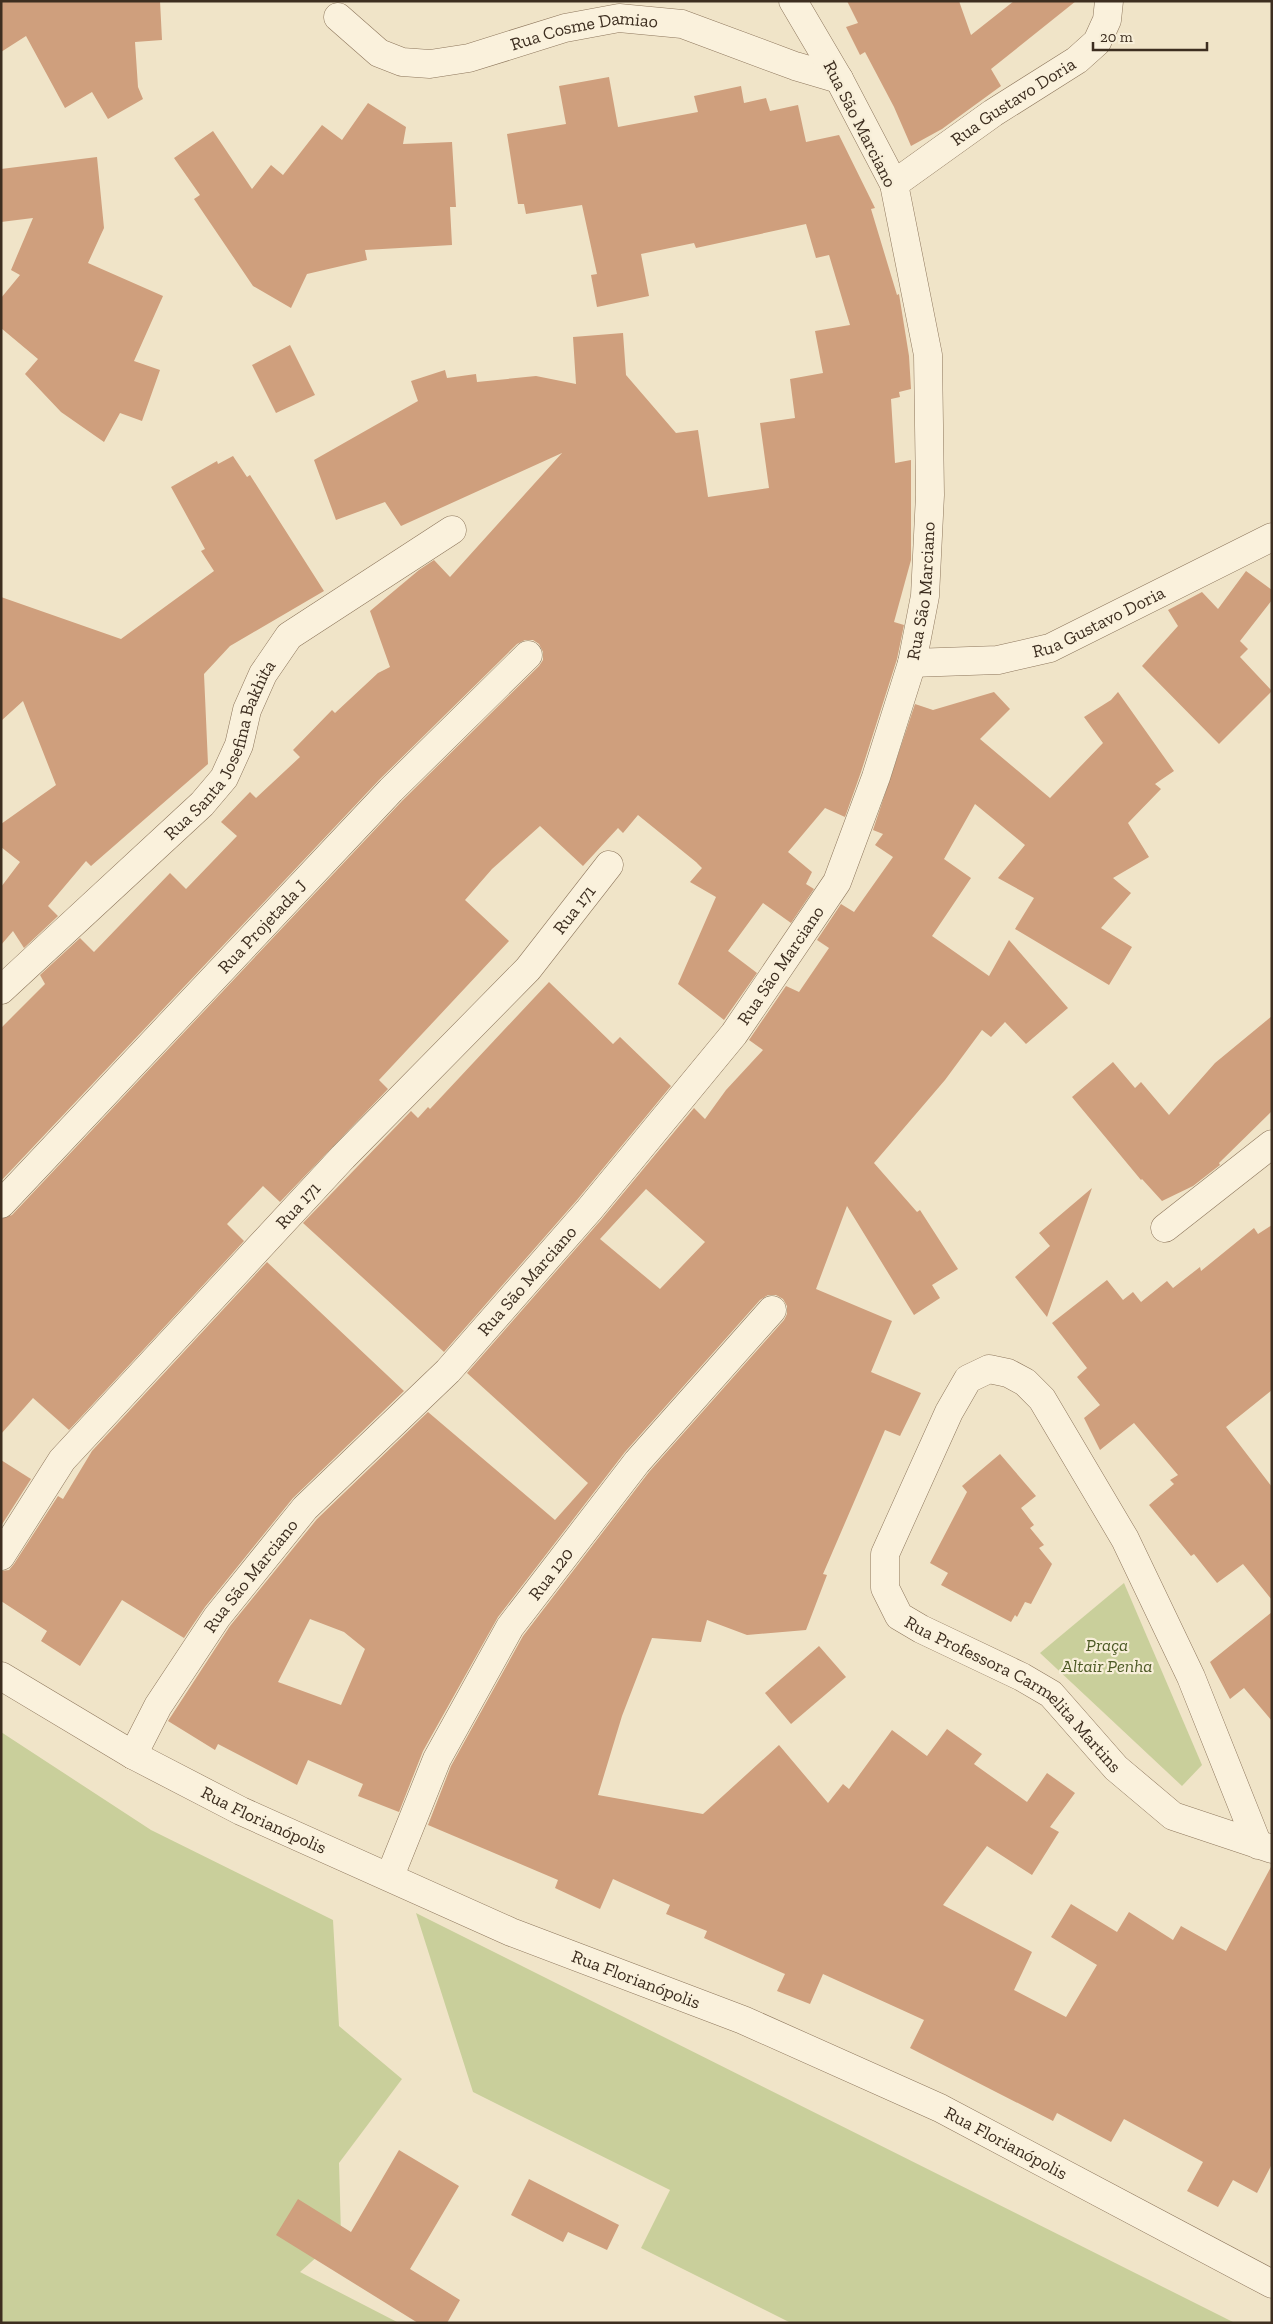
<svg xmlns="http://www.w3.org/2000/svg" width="1273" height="2324" viewBox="0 0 1273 2324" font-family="'Zilla Slab',serif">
<rect width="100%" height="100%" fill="#f0e4c8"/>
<g fill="#c9cf9b">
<path d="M1124,1583L1202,1765L1182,1786L1040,1653Z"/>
<path d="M1,1732L151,1830L333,1920L339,2026L402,2079L339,2163L341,2235L300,2272L399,2323H1Z"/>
<path d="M416,1913L1235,2323H791L641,2248L670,2190L473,2092Z"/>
</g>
<g fill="#cf9f7d" fill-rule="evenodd">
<path d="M1,1H160L162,40L135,42L138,87L143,99L108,119L92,92L65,108L26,36L1,52Z"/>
<path d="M847,1H959L971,35L1014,1H1076L991,69L1001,86L942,129L911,146L894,107L865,52L860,55L846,27L858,23Z"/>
<path d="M609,77L618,127L698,112L694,96L741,86L744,103L766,98L770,111L798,105L806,142L839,135L875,208L871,209L897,295L899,294L909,356L911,389L899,392L900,397L891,399L895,463L911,460V560L894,622L904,625L897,659L861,772L845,817L825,808L788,852L812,872L806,884L814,889L791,923L763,903L728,951L757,973L724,1020L678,984L716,897L690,882L702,868L696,862L638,815L623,833L618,828L583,866L540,826L492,869L465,900L509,941L379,1080L388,1089L280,1202L263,1186L227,1224L244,1241L69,1430L33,1398L1,1434V1219L12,1215L402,801L539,666L543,660V652L539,644L533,640H525L517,644L380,779L1,1181V1028L45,984L40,975L80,938L94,952L170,873L186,889L237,836L221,822L250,792L256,798L300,757L293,750L332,710L335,713L378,673L390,667L370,611L419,570L434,560L450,577L562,453L401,526L385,502L336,520L314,460L418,401L411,381L445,370L447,378L476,374L477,382L536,376L576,384L573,337L623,333L626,375L676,433L698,430L708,497L769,488L760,423L795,418L790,379L823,373L815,331L850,325L829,255L816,258L806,224L696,248L694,243L641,254L649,296L597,307L591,275L597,274L582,205L526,214L524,204H518L507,134L566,124L559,86Z"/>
<path d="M368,103L406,127L403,144L452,142L456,207H450L452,245L365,250L367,260L307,274L291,308L253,286L194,199L200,195L174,158L213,131L252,189L271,165L283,175L322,125L342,140Z"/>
<path d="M97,157L104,228L88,263L163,296L134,361L160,370L142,421L120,413L104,442L61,412L25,374L38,359L1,328V298L20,275L11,270L33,218L1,222V169Z"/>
<path d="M290,345L315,395L276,413L252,365Z"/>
<path d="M233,456L247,477L250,475L324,591L230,646L204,674L208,764L91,866L86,861L48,906L58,916L24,948L13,931L1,945V887L20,862L1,847V824L56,785L23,701L1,721V597L121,639L214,571L201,551L205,549L171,487L217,461L218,464Z"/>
<path d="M1246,571L1272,590V600L1240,641L1248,649L1240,657L1272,691L1219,744L1142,666L1178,626L1168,610L1202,592L1218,609Z"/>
<path d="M994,692L1010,709L980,739L1050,798L1103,743L1084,717L1111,700L1118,692L1174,771L1155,784L1161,789L1128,823L1149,857L1113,878L1131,893L1101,928L1132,947L1109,985L1015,929L1034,898L998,878L1025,845L975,804L944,859L971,878L932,936L989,976L1009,940L1068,1008L1026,1044L1005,1022L991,1037L982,1030L945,1080L874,1163L917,1212L920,1210L958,1269L932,1285L940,1298L914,1315L847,1206L816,1289L892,1321L871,1372L921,1393L900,1436L885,1430L823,1574L827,1575L806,1630L747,1635L707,1620L701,1642L652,1638L622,1716L598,1795L703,1814L779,1745L828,1803L843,1784L849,1789L892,1730L927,1756L947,1729L982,1754L974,1764L1027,1802L1047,1773L1075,1793L1050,1827L1059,1832L1032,1875L987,1846L943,1905L1032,1952L1014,1990L1066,2017L1097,1965L1051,1937L1071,1904L1117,1932L1129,1912L1173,1940L1181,1926L1226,1951L1272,1865V2164L1257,2193L1233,2180L1218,2207L1187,2191L1203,2162L1124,2119L1111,2142L1057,2113L1053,2121L910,2048L924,2020L823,1974L810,2004L777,1991L785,1974L704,1938L707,1931L666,1914L670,1905L613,1879L600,1909L555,1888L558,1880L428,1825L451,1766L523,1636L649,1472L784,1320L787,1314V1306L783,1299L776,1295H768L760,1300L625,1452L498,1617L423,1751L399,1812L358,1796L363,1784L308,1760L297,1785L218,1744L215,1750L168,1721L230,1626L317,1519L428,1412L555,1520L588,1483L467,1373L601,1220L694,1108L705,1119L726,1090L763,1050L749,1040L786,986L799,992L829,948L817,940L841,904L854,912L893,857L875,845L883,834L873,830L915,704L933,710ZM646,1189L705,1242L660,1289L600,1239ZM310,1619L344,1632L365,1649L341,1705L278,1682Z"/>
<path d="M549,982L613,1044L620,1037L671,1086L577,1200L444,1352L303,1223L411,1111L418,1118L428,1107L430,1109Z"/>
<path d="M1272,1016V1111L1219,1163L1220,1165L1193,1186L1162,1201L1142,1179L1141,1180L1072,1097L1113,1062L1135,1088L1141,1082L1169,1115L1215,1063Z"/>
<path d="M1092,1188L1080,1222L1047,1317L1015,1277L1050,1246L1039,1233Z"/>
<path d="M1272,1225V1390L1226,1427L1272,1487V1600L1243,1564L1217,1583L1194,1554L1191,1556L1149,1505L1174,1484L1170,1480L1178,1475L1134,1423L1100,1450L1084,1418L1100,1405L1077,1377L1087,1368L1052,1323L1107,1280L1123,1300L1133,1292L1141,1302L1167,1281L1173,1288L1200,1267L1201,1271L1254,1228L1258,1234Z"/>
<path d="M267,1262L404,1391L293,1498L205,1607L184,1638L122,1600L80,1666L41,1641L47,1631L1,1601V1571L9,1570L14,1564L58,1496L63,1499L92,1451Z"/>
<path d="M1000,1454L1036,1496L1021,1508L1034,1525L1030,1528L1044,1545L1039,1548L1052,1564L1031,1604L1025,1602L1017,1617L1015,1615L1011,1622L941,1585L948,1573L930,1563L967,1492L962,1486Z"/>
<path d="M1,1460L31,1479L1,1526Z"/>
<path d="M1272,1612V1721L1244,1688L1230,1699L1210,1662Z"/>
<path d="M819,1646L846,1677L791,1724L765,1693Z"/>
<path d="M399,2150L459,2186L410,2269L460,2300L447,2323H418L276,2235L298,2199L351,2232Z"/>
<path d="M529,2179L619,2225L607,2250L568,2232L563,2242L511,2215Z"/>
</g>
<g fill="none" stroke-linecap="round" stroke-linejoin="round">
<defs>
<g id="minor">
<path id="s1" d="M338,17L379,53L402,62L430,64L469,58L565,28L619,18L682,24L795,66L839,79"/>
<path id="s2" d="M894,184L993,113L1077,60L1097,42L1107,20L1109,1"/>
<path id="s3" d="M912,663L998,660L1050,648L1272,537"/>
<path id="s4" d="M1,990L202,804L224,778L239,745L247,710L263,674L289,636L452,530"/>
<path id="s5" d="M1,1204L391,790L528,655"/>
<path d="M1165,1228L1272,1144"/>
<path id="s6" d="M1,1556L62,1460L343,1157L528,969L609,865"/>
<path id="s7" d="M133,1755L158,1706L217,1617L305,1508L448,1371L589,1210L734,1034L837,882L876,777L912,663L925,596L930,495L928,355L894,184L839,79L793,1"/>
<path id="s8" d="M1258,1845L1191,1677L1125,1539L1042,1399L1025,1382L1008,1373L989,1369L968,1379L949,1412L885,1554V1588L899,1616L921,1629L1022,1677L1051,1694L1116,1768L1173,1816L1272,1849"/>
<path id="s9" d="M390,1876L437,1759L510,1627L637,1462L772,1310"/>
</g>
<g id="tertiary">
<path id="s10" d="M1,1676L133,1755L241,1811L511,1932L743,2020L940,2108L1272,2284"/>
</g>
</defs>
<use href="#minor" stroke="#8d765c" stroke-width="29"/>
<use href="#tertiary" stroke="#8d765c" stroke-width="29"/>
<use href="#minor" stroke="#faf1dc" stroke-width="28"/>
<use href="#tertiary" stroke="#faf1dc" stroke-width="28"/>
</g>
<g text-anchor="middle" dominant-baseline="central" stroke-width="4.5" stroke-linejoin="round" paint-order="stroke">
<g font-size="18" fill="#3d2e20" stroke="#f7eed8">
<text stroke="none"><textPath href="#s1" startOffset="266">Rua Cosme Damiao</textPath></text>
<text stroke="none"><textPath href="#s2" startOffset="145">Rua Gustavo Doria</textPath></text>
<text transform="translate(860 124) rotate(63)">Rua São Marciano</text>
<text stroke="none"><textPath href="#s7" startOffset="1430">Rua São Marciano</textPath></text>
<text stroke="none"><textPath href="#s3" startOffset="194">Rua Gustavo Doria</textPath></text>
<text stroke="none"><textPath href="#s4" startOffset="330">Rua Santa Josefina Bakhita</textPath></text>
<text stroke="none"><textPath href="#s6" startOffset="866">Rua 171</textPath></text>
<text stroke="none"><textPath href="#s5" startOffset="381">Rua Projetada J</textPath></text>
<text stroke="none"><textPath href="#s7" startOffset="1025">Rua São Marciano</textPath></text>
<text stroke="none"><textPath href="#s6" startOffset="461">Rua 171</textPath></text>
<text stroke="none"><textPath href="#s7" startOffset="620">Rua São Marciano</textPath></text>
<text stroke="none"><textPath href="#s9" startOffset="344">Rua 120</textPath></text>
<text stroke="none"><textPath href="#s7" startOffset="215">Rua São Marciano</textPath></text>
<text stroke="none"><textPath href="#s8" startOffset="982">Rua Professora Carmelita Martins</textPath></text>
<text stroke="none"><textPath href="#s10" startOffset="300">Rua Florianópolis</textPath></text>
<text stroke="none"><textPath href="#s10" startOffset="705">Rua Florianópolis</textPath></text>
<text stroke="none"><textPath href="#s10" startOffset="1110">Rua Florianópolis</textPath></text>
</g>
<g font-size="18" font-style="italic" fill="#4d5a26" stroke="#f7eed8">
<text x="1107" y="1645">Praça<tspan x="1107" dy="21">Altair Penha</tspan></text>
</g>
</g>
<rect width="1273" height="2324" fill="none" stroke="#3d2e20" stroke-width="5"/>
<path d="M1093 42v8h114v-8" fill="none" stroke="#3d2e20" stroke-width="2.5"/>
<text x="1100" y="42" font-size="15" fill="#3d2e20" stroke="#f7eed8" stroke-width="4" paint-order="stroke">20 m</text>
</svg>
